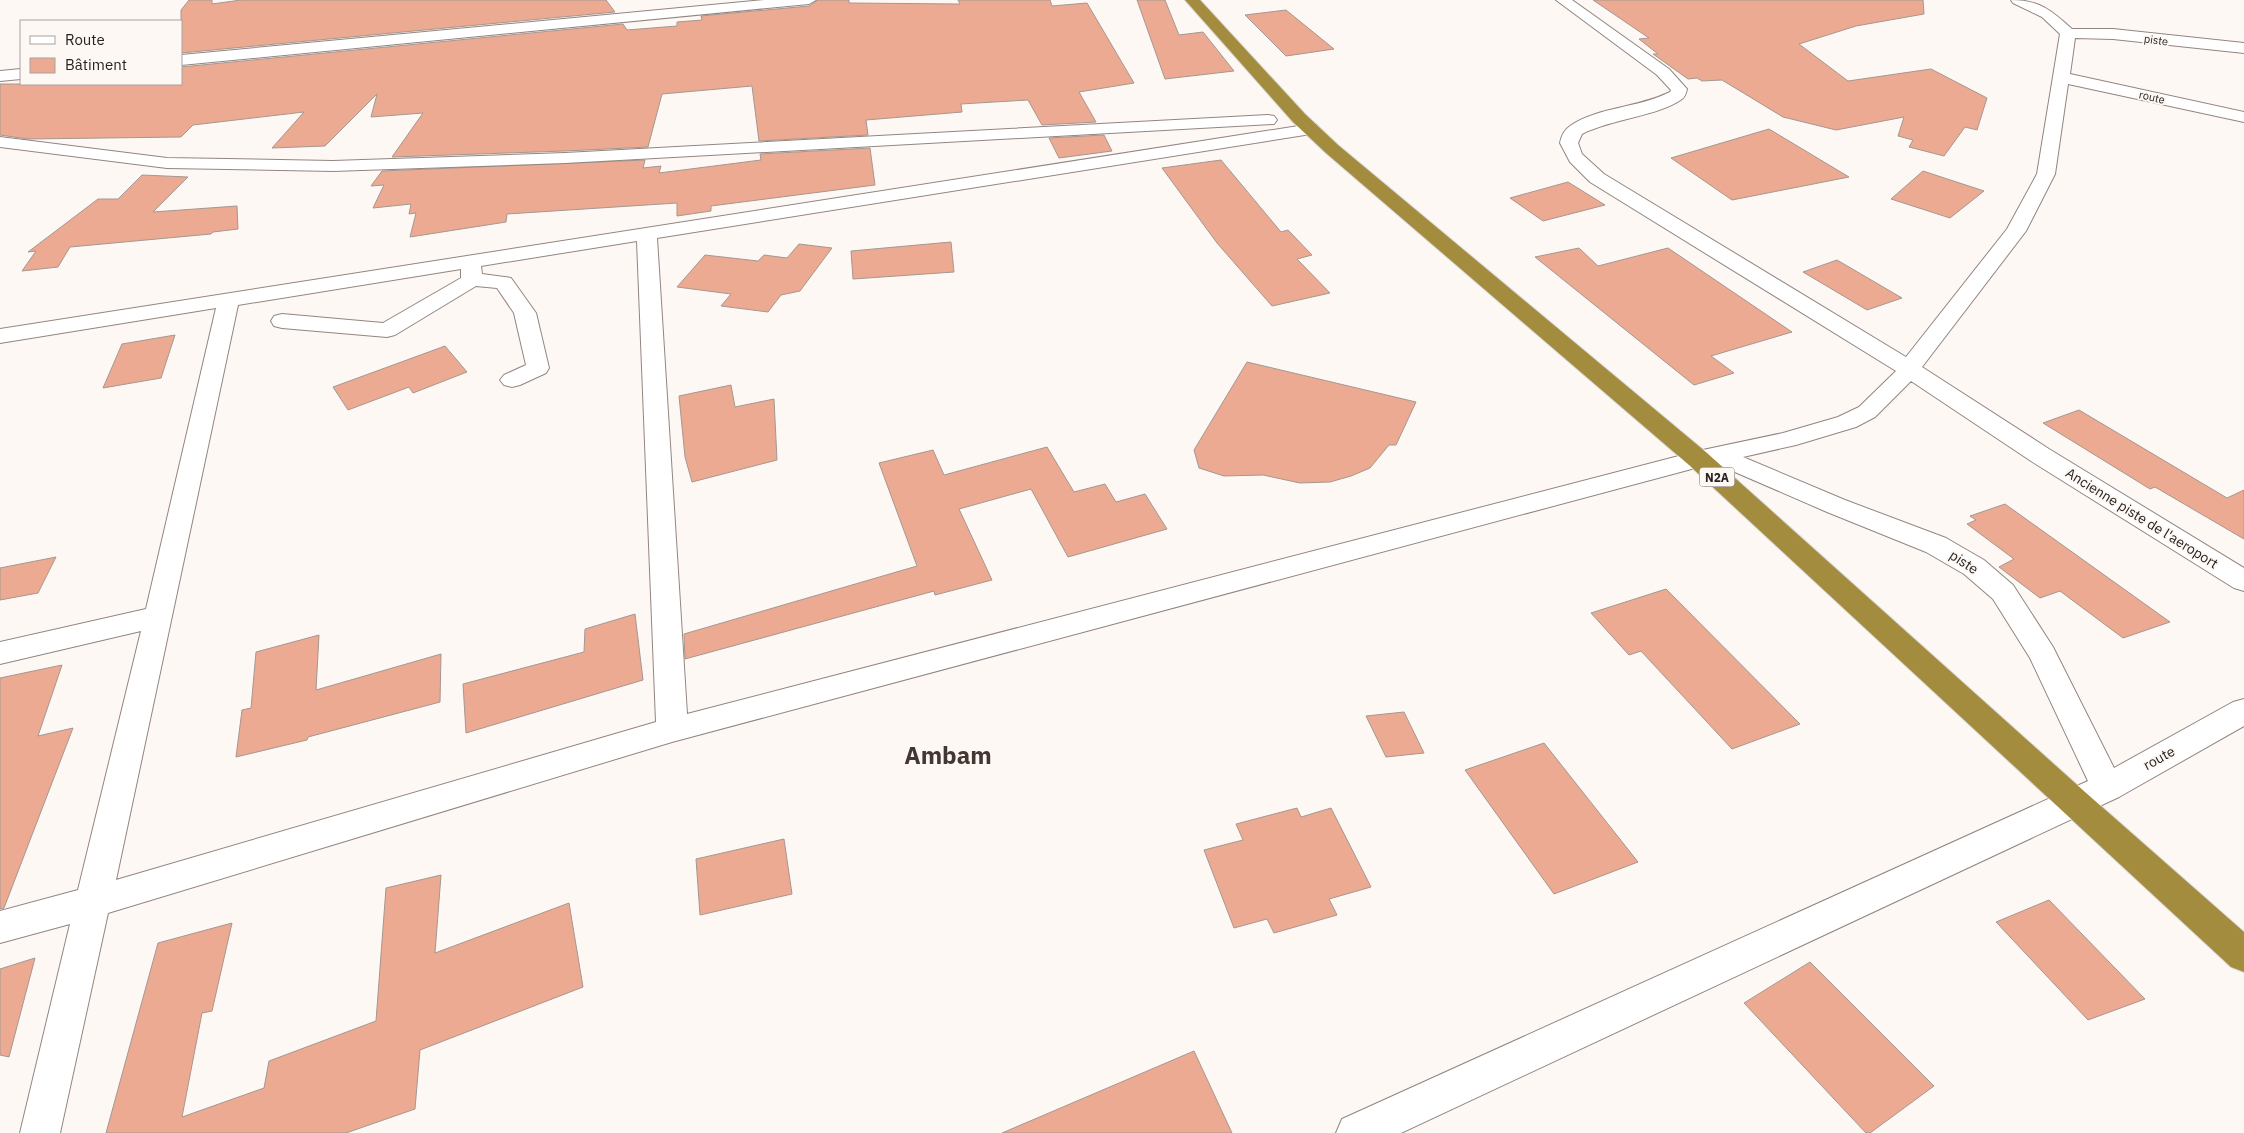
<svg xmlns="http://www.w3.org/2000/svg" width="2244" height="1133" viewBox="0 0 2244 1133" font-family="'IBM Plex Sans',sans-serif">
<rect width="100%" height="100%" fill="#fef8f5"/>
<g fill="#ebaa91" stroke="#a59791">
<path d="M189,0H212V4L241,0H606L615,12L181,53V10Z"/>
<path d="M818,0H849V3L960,4L958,0H1050L1052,6L1087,3L1134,83L1079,92L1096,122L1042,125L1028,100L961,104L962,112L866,120L868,135L759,141L752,86L662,94L648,147L565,151L392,157L423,113L371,117L377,94L325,146L272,148L304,112L193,125L181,137L28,139L0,135V84H181V67L623,24L627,30L677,26V22L702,20L701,16L809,6Z"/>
<path d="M1137,0H1165L1179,35L1203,32L1234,71L1165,79Z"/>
<path d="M1593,0H1923L1924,14L1856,26L1799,44L1848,81L1931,69L1987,98L1977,130L1965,127L1944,156L1909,147L1913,140L1898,136L1904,117L1836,130L1783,117L1722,80L1702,81L1697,78L1688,79L1653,54H1658L1639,39L1649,38Z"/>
<path d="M1286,10L1334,49L1286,56L1245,15Z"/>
<path d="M1769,129L1849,177L1732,200L1671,158Z"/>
<path d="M1104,135L1112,151L1059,158L1049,138Z"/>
<path d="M870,148L875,185L711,206V211L677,216V203L507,214L506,222L410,237L416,213L409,214L411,204L373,208L384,185L371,186L382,171L645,160L643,168L661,166L659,173L761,160L760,154Z"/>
<path d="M1221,160L1281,232L1288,230L1312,255L1297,259L1330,293L1272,306L1217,243L1162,168Z"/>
<path d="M1923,171L1984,191L1950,218L1891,199Z"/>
<path d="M142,175L188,177L153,212L237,206L238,229L213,232L211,234L70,247L58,267L22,271L36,251L28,252L98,199H118Z"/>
<path d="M1568,182L1605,205L1543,221L1510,198Z"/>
<path d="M951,242L954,272L853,279L851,251Z"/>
<path d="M799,244L832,248L800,291L781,295L768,312L721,306L731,294L677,287L705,255L758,261L764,255L787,258Z"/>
<path d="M1579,248L1598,266L1668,248L1792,332L1711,356L1734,373L1694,385L1535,257Z"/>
<path d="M1837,260L1902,298L1867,310L1803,272Z"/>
<path d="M175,335L161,378L103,388L122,344Z"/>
<path d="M445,346L467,372L413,393L409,387L348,410L333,387Z"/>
<path d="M1247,362L1416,402L1396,445H1389L1370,468L1351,476L1330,482L1300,483L1263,475L1224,476L1199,468L1194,450Z"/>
<path d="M731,385L735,407L774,399L777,460L692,482L685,457L679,396Z"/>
<path d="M2079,410L2227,498L2244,490V539L2155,487L2150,489L2043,423Z"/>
<path d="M1047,447L1074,492L1105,484L1116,502L1145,494L1167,529L1068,557L1031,489L959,509L992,580L935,595L934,591L685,659L684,634L917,566L879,463L933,450L944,475Z"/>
<path d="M2005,504L2170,622L2123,638L2060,591L2040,598L1999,567L2014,559L1967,524L1976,520L1970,516Z"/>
<path d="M56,557L38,593L0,600V568Z"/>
<path d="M1666,589L1800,724L1732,749L1641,651L1629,655L1591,613Z"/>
<path d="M635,614L643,680L466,733L463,684L584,652L585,629Z"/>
<path d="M319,635L316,690L441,654L440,702L308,737L307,740L236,757L242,710L251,708L256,652Z"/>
<path d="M62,665L38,736L73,728L4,908L0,909V678Z"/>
<path d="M1404,712L1424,753L1386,757L1366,716Z"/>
<path d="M1544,743L1638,862L1554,894L1465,770Z"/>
<path d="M1297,808L1301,817L1331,808L1371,887L1329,899L1337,915L1274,933L1267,919L1234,928L1204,850L1243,840L1236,824Z"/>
<path d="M784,839L792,894L700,915L696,859Z"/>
<path d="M441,875L435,953L569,903L583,987L420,1050L415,1109L346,1133H106L158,943L232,923L212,1011L202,1013L182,1117L264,1088L269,1061L376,1021L386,888Z"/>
<path d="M2049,900L2145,999L2088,1020L1996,922Z"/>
<path d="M35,958L9,1057L0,1055V969Z"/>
<path d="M1810,962L1934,1086L1870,1133H1866L1744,1003Z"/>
<path d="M1194,1051L1232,1133H1002Z"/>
</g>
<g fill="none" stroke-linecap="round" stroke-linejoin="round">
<defs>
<g id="minor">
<path d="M764,0H816L809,4L181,65V55Z"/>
<path d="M1556,0H1572L1669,69L1687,89C1686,93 1685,97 1682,99C1659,116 1611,119 1582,134L1578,143L1582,154L1604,174L1906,357L2007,229L2037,174L2060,34L2042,17L2013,3L2011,0C2039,0 2051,10 2072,29H2113L2244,43V53L2113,39L2075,38L2070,74L2244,112V122L2068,84L2055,174L2026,231L1922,367L2049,449L2244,568V591L2234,588L2031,461L1911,381L1875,417L1856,427L1796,445L1743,457L1845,500L1946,538L1984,560L2013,585L2053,647L2114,768L2233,702L2244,699V726L2119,797L1401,1133H1336L1342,1119L2088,781L2030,658L1993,599L1964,574L1926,552L1827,512L1714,463L672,742L108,913L60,1133H20L70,924L0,943V911L78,890L141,631L0,664V642L146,609L216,308L0,343V329L1311,124L1317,125L1320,129L1317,133L1311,134L657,238L687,714L1698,451L1783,433L1838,417L1859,407L1896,371L1590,182L1570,162L1560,143C1561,137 1564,130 1570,126C1597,107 1639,108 1670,92L1671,90L1657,75ZM637,241L656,722L116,880L238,305L461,269V278L383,323L282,314L274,316L271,321L274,326L282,328L387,337L395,335L476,286L497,288L514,313L526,365L504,375L500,380L504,385L512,387L520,385L546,373L549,368L536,313L511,278L482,274L481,266Z"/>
<path d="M21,69V79L0,81V71Z"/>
<path d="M1268,115L1274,116L1277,120L1274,124L565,163L333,171L167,168L0,147V137L167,158L333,161L565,153Z"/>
</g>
<path id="highway" d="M1185,0H1200L1305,114L1338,145L1707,453L2085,792L2244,932V972L2231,967L1689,465L1326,153L1293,122Z"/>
</defs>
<use href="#minor" stroke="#938580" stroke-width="2"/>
<use href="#highway" stroke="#d8d7d7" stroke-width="2"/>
<use href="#minor" fill="#fff" fill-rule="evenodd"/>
<use href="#highway" fill="#a38c3e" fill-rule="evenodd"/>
</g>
<g text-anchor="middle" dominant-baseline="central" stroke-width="4" stroke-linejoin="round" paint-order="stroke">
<g font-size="11" fill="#282220" stroke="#fef8f5">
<text transform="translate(2156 40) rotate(8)">piste</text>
<text transform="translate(2152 97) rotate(13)">route</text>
</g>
<rect fill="#fef8f5" stroke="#686260" stroke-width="1" x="1699.5" y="467.5" width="35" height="19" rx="4"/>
<g font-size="12" font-weight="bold" fill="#282220">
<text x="1717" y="477">N2A</text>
</g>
<g font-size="14" fill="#282220" stroke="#fef8f5">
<text transform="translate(2142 518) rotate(32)">Ancienne piste de l'aeroport</text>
<text transform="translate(1964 562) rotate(33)">piste</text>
<text transform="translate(2159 758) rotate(-29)">route</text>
</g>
<g font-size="24" font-weight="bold" fill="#433733" stroke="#fef8f5">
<text x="948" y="755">Ambam</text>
</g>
</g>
<rect x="20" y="20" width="162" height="65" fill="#fef8f5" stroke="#a8a2a0"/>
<rect x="30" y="36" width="25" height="8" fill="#ffffff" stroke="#a8a2a0"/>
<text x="65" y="45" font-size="15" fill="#282220">Route</text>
<rect x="30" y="58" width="25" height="15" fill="#ebaa91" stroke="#a8a2a0"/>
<text x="65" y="70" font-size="15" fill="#282220">Bâtiment</text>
</svg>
